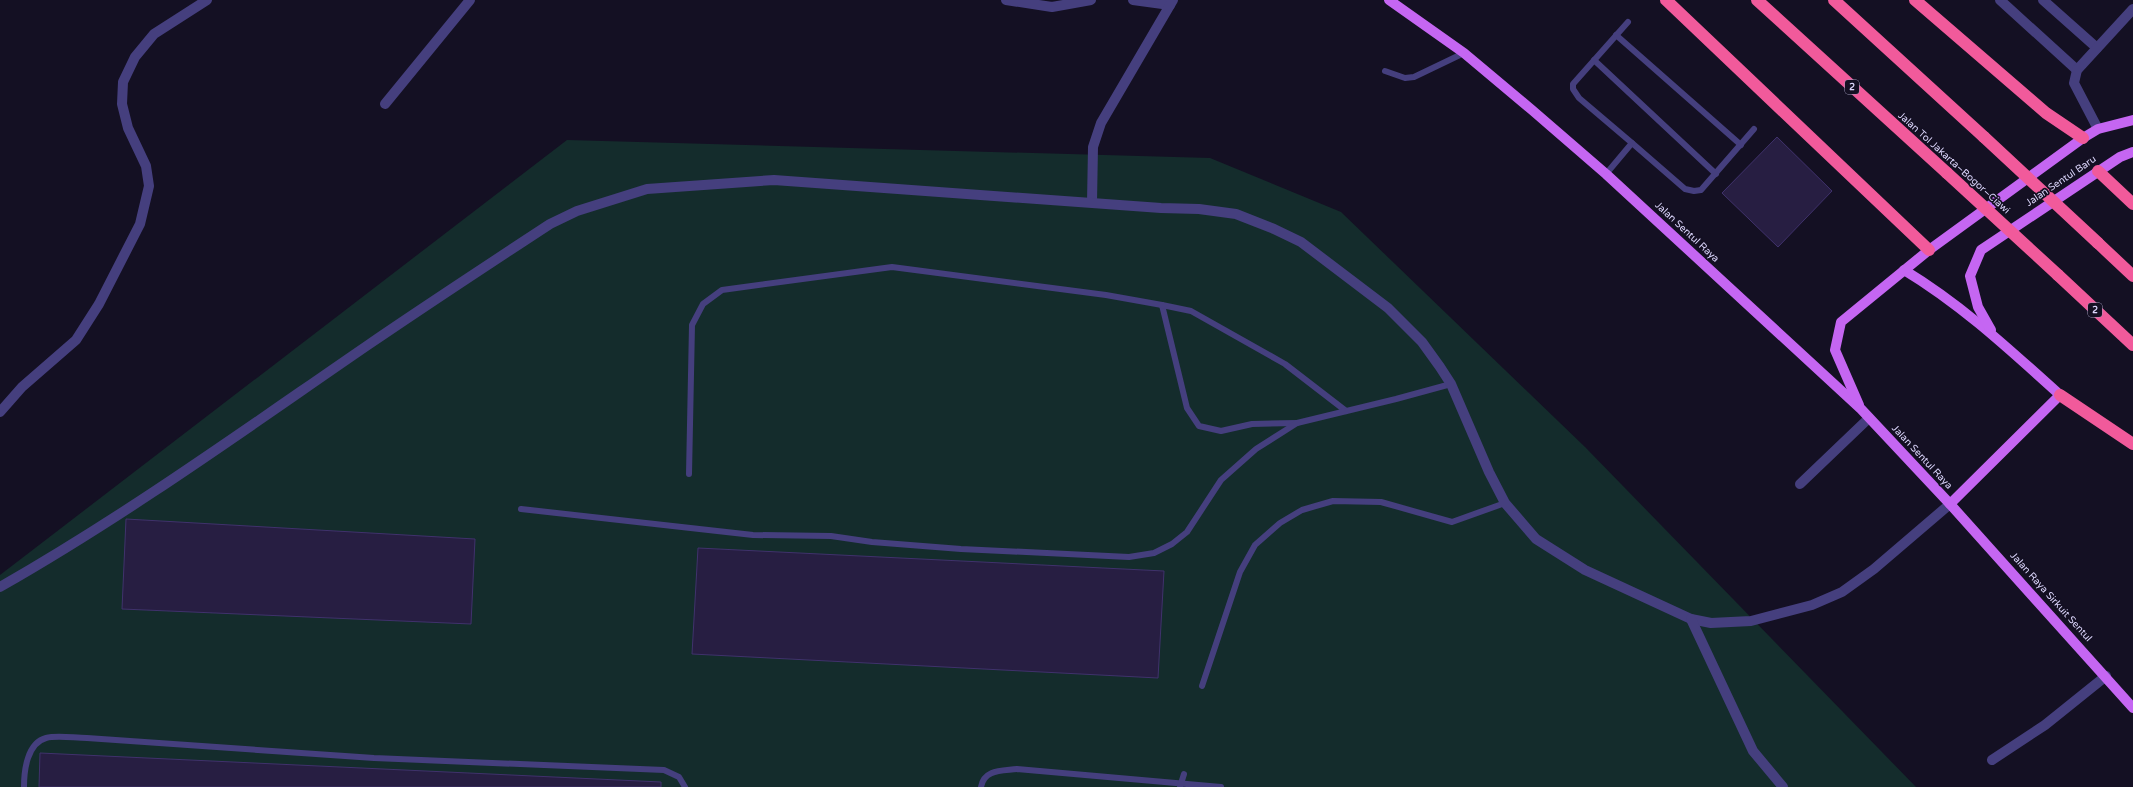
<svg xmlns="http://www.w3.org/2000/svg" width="2133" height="787" viewBox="0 0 2133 787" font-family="'Varela Round',sans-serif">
<rect width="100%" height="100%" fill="#141023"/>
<path fill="#142c2c" d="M567,140L1210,158L1341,212L1585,447L1916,787H0V575Z"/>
<g fill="#271e42" stroke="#40326c">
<path d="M1777,137L1832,191L1778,247L1722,193Z"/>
<path d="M126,519L475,539L471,624L122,609Z"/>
<path d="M698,548L1164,571L1158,678L692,654Z"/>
<path d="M40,753L661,782V787H39Z"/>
</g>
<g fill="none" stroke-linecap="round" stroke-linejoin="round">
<g stroke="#453f7e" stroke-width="6">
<path d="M1616,35L1741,145"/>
<path d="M1594,60L1716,174"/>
<path d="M1385,71L1405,78L1414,77L1464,53"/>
<path d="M1632,143L1685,189L1694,191L1701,190L1754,129"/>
<path d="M1606,174L1632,143L1579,98L1573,89V84L1628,22"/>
<path d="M1162,305L1187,408L1199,426L1221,431L1252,424L1297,423"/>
<path d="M689,474L692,325L703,304L722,290L892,267L1106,295L1162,305L1191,311L1285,364L1346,411"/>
<path d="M521,509L753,535L831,536L872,542L961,549L1129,557L1154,553L1172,544L1187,532L1221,480L1256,449L1297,423L1396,399L1451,384"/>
<path d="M1202,686L1240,572L1255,545L1280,523L1302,510L1333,501L1381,502L1452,522L1505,503"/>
<path d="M24,787C24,771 27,743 46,738C57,735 74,738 87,738L374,758L664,770L679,777L685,787"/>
<path d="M981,787C984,769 1002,771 1017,769L1221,787"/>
<path d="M1180,787L1184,774"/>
</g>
<g stroke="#453f7e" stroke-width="10">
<path d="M1006,0L1052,7L1091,0"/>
<path d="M1133,0L1170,5"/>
<path d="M2000,0L2077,70"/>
<path d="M2043,0L2097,48"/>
<path d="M385,104L470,0"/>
<path d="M2098,129L2074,83L2077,70L2133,9"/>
<path d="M1092,202L1093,147L1101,123L1173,0"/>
<path d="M0,412L22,387L76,340L99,304L120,263L140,224L149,186L146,166L128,128L122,104L123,82L135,57L154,34L207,0"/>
<path d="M1800,484L1869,418"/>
<path d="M0,587C128,514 247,428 368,345C428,304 489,264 550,224L577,211L647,189L774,180L1161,208L1199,209L1236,214L1274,229L1301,242L1388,308L1422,342L1440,367L1451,384L1489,472L1505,503L1536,539L1585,570L1691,619L1711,623L1751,621L1812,605L1842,592L1874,569L1950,504"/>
<path d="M1691,619L1753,751L1783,787"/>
<path d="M1992,760L2045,725L2106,676"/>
</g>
<g stroke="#c566f2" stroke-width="10">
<path d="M1389,0L1464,53L1532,110L1606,174L1861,409L1950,504L2133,708"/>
<path d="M1904,270C1962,305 2010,350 2060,395L1950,504"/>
<path d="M1991,330L1978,307L1970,276L1981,250L2120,157L2133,152"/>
<path d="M1859,405L1835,350L1841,322L1929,250L2083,138L2098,129L2133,120"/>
</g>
<g stroke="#f15a9b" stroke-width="12">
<path d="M1666,0L1929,250"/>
<path d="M1757,0L1947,173"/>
<path d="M1834,0L1984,137"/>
<path d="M1915,0L2046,113L2083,138"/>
<path d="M2098,171L2133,204"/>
<path d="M2098,243L2133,276"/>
<path d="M2058,275L2133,345"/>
<path d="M2060,395L2133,444"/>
</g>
<g stroke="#f15a9b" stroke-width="12">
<path d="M1984,137L2098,243"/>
<path d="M1947,173L2058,275"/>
</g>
</g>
<g text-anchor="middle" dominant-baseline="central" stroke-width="3.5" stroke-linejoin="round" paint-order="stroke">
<g fill="#141023" stroke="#9f9aba" stroke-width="1">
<rect x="1845" y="80" width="14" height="14" rx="3"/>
<rect x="2088" y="303" width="14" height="14" rx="3"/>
</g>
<g font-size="9" font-weight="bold" fill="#dbd5fb">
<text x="1852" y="87">2</text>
<text x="2095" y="310">2</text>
</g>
<g font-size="10" fill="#dbd5fb" stroke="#141023">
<text transform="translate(1954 163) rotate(42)">Jalan Tol Jakarta–Bogor–Ciawi</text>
<text transform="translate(2061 181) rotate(-34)">Jalan Sentul Baru</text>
<text transform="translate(1687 232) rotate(43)">Jalan Sentul Raya</text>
<text transform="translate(1922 457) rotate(47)">Jalan Sentul Raya</text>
<text transform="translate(2051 597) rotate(48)">Jalan Raya Sirkuit Sentul</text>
</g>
</g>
</svg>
